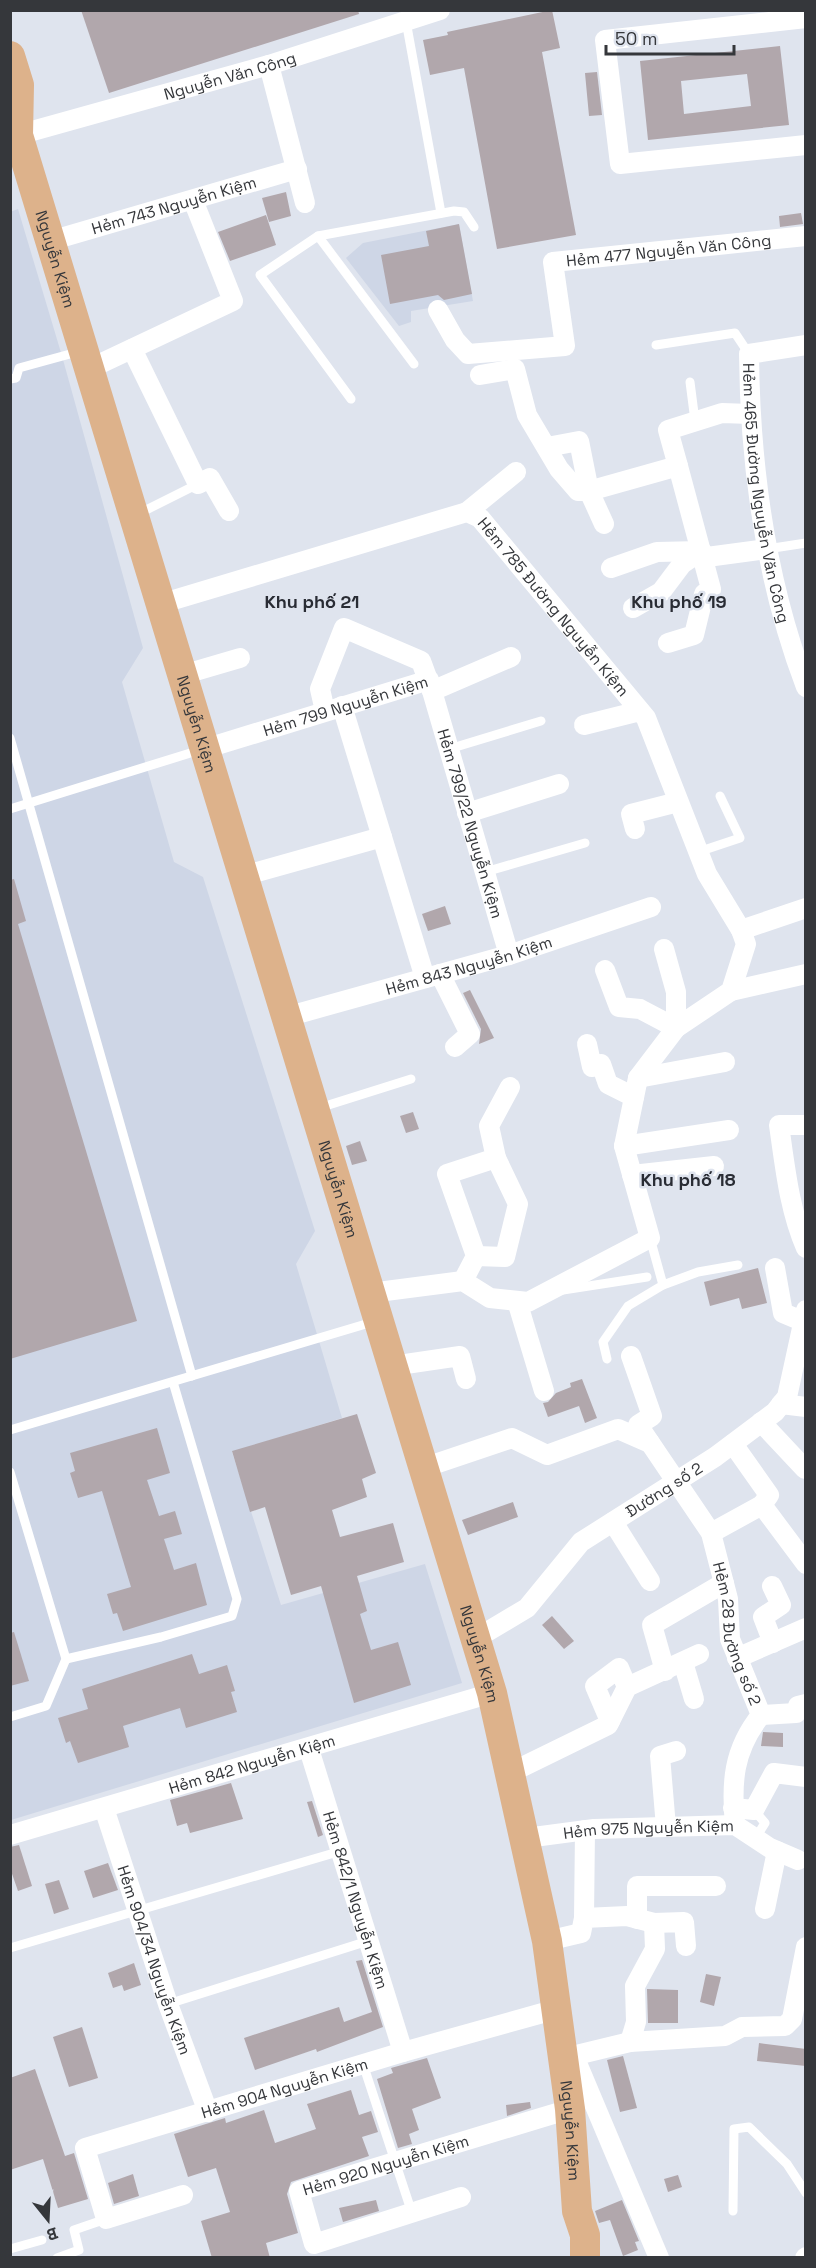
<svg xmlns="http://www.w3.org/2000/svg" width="816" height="2268" viewBox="0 0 816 2268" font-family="'Space Grotesk',sans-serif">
<rect width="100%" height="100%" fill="#dfe4ee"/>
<g fill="#ced6e6">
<path d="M18,209L62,356L143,648L122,682L174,862L203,877L315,1231L296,1264L342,1418L232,1452L281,1605L425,1564L462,1683L11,1820L10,212Z"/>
<path d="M459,224L473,301L411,311V322L399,326L346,258L363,243Z"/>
</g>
<g fill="#b1a7ac" fill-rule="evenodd">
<path d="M81,10H358L359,14L109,93Z"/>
<path d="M552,10L560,48L542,52L576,235L497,249L464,68L430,75L423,40L448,35L447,32Z"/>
<path d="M780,46L789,125L648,140L640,61ZM747,74L751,106L684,114L681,81Z"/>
<path d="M597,72L602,115L589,116L585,73Z"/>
<path d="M286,192L291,216L269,222L262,198Z"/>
<path d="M801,213L803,224L780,227L779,216Z"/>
<path d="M266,215L276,245L230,261L218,232Z"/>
<path d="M459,224L472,294L444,300L438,295L390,304L381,255L429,246L426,231Z"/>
<path d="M14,879L26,921L18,924L137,1321L10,1359V880Z"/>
<path d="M445,906L451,924L428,931L422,914Z"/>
<path d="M470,990L494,1038L479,1044L481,1029L463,993Z"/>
<path d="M413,1112L419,1129L406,1133L400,1116Z"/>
<path d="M360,1141L367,1161L352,1165L346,1146Z"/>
<path d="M758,1268L767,1303L742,1309L739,1298L710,1306L704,1282Z"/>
<path d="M582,1379L597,1418L585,1423L579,1406L548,1417L543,1403L548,1402L556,1393L571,1387L570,1383Z"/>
<path d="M357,1414L376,1473L362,1479L367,1497L332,1510L340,1537L393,1523L404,1562L357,1576L367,1611L360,1614L371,1650L398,1642L411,1685L354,1703L321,1586L291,1595L265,1507L250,1512L232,1451Z"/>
<path d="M157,1428L170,1473L147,1480L159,1516L175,1511L182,1534L164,1539L174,1570L196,1563L207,1605L123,1631L117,1613L113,1614L107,1594L131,1587L102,1491L78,1498L70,1473L75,1471L70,1453Z"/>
<path d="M513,1502L518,1517L468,1535L462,1520Z"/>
<path d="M552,1616L574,1641L564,1649L542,1625Z"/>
<path d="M14,1632L29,1681L10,1686V1633Z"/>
<path d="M192,1654L199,1674L227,1665L235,1691L231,1692L237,1712L186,1728L180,1708L123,1726L129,1747L78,1763L70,1741L66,1743L58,1718L88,1709L82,1689Z"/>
<path d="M763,1732L783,1733V1747L761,1746Z"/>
<path d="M231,1783L243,1819L190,1833L187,1823L177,1826L170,1800Z"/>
<path d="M312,1801L323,1835L318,1837L307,1802Z"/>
<path d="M19,1845L32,1886L18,1891L10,1868V1847Z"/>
<path d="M108,1863L118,1890L93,1898L84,1871Z"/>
<path d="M59,1880L69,1909L54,1914L45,1884Z"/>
<path d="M362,1960L383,2027L317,2052L316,2049L255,2070L244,2038L339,2007L344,2022L372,2012L356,1961Z"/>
<path d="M134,1963L141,1985L124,1991L122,1985L113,1988L108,1973Z"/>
<path d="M706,1974L721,1977L714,2006L700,2002Z"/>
<path d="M647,1989L678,1990V2023H648Z"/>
<path d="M82,2027L98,2078L69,2087L53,2037Z"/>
<path d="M759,2043L806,2049V2066L757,2061Z"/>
<path d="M623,2056L637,2108L620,2112L607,2060Z"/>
<path d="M427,2058L441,2098L412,2109L419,2130L409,2134L412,2144L398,2148L377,2079L393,2073L391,2068Z"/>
<path d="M35,2069L65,2156L74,2153L88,2199L58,2208L43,2159L10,2170V2078Z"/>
<path d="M351,2090L359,2115L371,2111L378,2132L362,2137L369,2156L291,2182L287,2194L298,2233L266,2243L270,2258H212L201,2221L230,2212L216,2168L188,2177L174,2134L225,2118L226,2123L264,2110L275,2143L316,2129L307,2104Z"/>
<path d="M530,2102L531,2108L507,2116L506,2105Z"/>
<path d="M133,2174L139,2196L114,2204L108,2183Z"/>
<path d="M678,2175L682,2187L668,2192L664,2179Z"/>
<path d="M376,2200L379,2211L343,2222L339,2208Z"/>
<path d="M622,2200L639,2241L635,2242L638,2250L623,2256L610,2220L599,2223L595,2211Z"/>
</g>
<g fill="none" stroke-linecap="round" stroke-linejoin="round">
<g stroke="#fff" stroke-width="9">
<path d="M406,21L441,213"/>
<path d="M318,236L414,364"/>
<path d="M656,345L735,333L749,354"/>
<path d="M10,379L16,378L19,368L81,351"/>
<path d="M690,382L695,421"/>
<path d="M351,399L260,275L318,236L454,211L464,212L474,227"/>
<path d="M138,514L198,484"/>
<path d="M767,549L806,543"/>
<path d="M10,738L192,1376"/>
<path d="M449,749L541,721"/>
<path d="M10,809L200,750"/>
<path d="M698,852L740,838L720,796"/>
<path d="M485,872L585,843"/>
<path d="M319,1108L411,1079"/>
<path d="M663,1285L698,1272L738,1265"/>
<path d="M563,1290L647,1277"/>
<path d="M607,1359L603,1342L628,1306L663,1285L650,1238"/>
<path d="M10,1430L376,1321"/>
<path d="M10,1472L66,1659L46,1706L10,1717"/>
<path d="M66,1659L161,1637L232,1616L237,1599L173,1382"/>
<path d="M754,1810L765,1823L755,1839"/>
<path d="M10,1948L341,1851"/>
<path d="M168,2004L368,1941"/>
<path d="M363,2064L412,2213"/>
<path d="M733,2211L734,2129L749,2127L787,2164L806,2193"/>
<path d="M10,2249L42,2240"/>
<path d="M57,2258L79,2250L74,2230L106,2219"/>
</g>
<g stroke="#fff" stroke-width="20">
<path d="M806,18L605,40L620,164L806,145"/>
<path d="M269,65L305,203"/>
<path id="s1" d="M18,135L269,65L440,10"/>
<path id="s2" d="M50,241L297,169"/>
<path id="s3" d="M438,310L455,340L468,354L565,346L553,262L806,236"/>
<path id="s4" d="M806,345L749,354C750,465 766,582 806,687"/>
<path d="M132,349L198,484L210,478L229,511"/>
<path d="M89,369L233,301L193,200"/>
<path d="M480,375L515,369L527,415L559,469L578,491H589L678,466L668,430L722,413L750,414"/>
<path d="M547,447L579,441L589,491L604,524"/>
<path d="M467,512L516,472"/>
<path d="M611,568L657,552L701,551L707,557L767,549"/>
<path id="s5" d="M160,604L467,512L480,518L646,718L707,874L741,930"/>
<path d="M633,608L661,592L682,564L701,551"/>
<path d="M668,643L694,635L704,594L711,589L678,466"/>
<path d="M182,675L240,658"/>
<path id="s6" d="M432,691L509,955"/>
<path d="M342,706L425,978"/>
<path d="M325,711L320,689L344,628L421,661L432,691L511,657"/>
<path d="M584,725L640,711"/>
<path id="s7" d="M204,749L429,680"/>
<path d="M467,813L559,784"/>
<path d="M635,829L631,814L678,802"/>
<path d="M243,876L382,837"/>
<path d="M605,970L619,1007L640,1009L676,1028V992L664,949"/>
<path d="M440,974L470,1034L455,1047"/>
<path d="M731,991L806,974"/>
<path id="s8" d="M286,1017L509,955L651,907"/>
<path d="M587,1044L592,1067L601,1064L608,1084L634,1097"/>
<path d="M638,1078L725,1062"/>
<path d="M806,1125H779C785,1166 789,1209 806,1248"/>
<path d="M624,1146L729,1130"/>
<path d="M632,1175L714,1166"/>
<path d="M476,1256L505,1257L518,1204L496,1158"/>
<path d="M775,1268L783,1313L802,1321"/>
<path d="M463,1281L476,1256L447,1174L496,1158L489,1126L510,1087"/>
<path d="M370,1293L463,1281L490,1298L528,1302L650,1238L624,1146L638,1078L676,1028L731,991L746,944L741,930L806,908"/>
<path d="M517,1301L544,1391"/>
<path id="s9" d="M631,1356L652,1416L638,1425L711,1533L728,1599L730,1639L761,1715C733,1750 731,1783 735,1825"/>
<path d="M392,1366L460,1356L466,1379"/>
<path d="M781,1404L806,1407"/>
<path d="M761,1422L805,1469"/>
<path d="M733,1444L769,1495L762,1505L806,1564"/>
<path d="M423,1468L512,1438L547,1455L618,1429L650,1443"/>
<path d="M613,1522L650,1581"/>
<path d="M711,1533L762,1505"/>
<path d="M772,1586L781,1605L763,1617L773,1643"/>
<path id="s10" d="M475,1639L527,1608L581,1542L715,1457L775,1412L787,1397L806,1310"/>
<path d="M737,1658L806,1628"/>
<path d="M683,1662L694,1699"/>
<path d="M665,1671L652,1625L724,1583"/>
<path d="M761,1715L796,1713L798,1706L806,1704"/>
<path d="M610,1721L595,1686L619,1668L627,1687"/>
<path id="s11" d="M309,1749L403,2052"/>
<path d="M510,1773L608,1725L627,1687L699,1654"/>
<path id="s12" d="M104,1808L168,2004L208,2112"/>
<path d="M733,1808L754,1810L774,1773L806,1777"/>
<path d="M666,1827L660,1756L676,1751"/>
<path id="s13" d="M10,1835L492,1693"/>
<path id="s14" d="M526,1838L594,1829L735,1825L770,1848L798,1860"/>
<path d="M765,1909L777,1851"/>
<path d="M584,1918L585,1830"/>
<path d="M637,1919V1886H716"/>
<path d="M547,1941L581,1933L584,1918L627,1916L654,1923L684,1922L686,1946"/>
<path d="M630,2042L636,2022L635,1986L655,1949L654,1923"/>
<path d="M574,2056L659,2258"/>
<path d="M564,2058L630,2042L725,2036L742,2027L785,2026L792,2019L806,1947"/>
<path id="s15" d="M183,2195L106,2219L85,2148L403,2052L557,2009"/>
<path id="s16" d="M461,2197L314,2244L299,2191L570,2109"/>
<path d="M805,2258L806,2257"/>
</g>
<path stroke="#ddb28b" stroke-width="30" id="s17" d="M10,56L19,85L18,135L492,1693L547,1941L570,2109L577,2211L585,2235V2258"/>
</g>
<g text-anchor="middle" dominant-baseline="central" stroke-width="5" stroke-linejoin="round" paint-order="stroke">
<g font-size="16" fill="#35373b" stroke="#dfe4ee">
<text stroke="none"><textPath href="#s1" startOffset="220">Nguyễn Văn Công</textPath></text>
<text stroke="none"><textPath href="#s2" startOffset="129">Hẻm 743 Nguyễn Kiệm</textPath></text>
<text stroke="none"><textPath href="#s3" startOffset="352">Hẻm 477 Nguyễn Văn Công</textPath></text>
<text stroke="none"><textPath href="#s17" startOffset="210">Nguyễn Kiệm</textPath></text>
<text stroke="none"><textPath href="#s4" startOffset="198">Hẻm 465 Đường Nguyễn Văn Công</textPath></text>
<text stroke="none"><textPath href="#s5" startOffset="450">Hẻm 785 Đường Nguyễn Kiệm</textPath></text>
<text stroke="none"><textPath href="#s7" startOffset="148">Hẻm 799 Nguyễn Kiệm</textPath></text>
<text stroke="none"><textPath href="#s17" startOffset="696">Nguyễn Kiệm</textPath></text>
<text stroke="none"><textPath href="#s6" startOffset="138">Hẻm 799/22 Nguyễn Kiệm</textPath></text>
<text stroke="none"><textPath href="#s8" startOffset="190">Hẻm 843 Nguyễn Kiệm</textPath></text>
<text stroke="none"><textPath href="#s17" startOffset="1182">Nguyễn Kiệm</textPath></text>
<text stroke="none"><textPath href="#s10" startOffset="244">Đường số 2</textPath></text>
<text stroke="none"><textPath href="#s9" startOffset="315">Hẻm 28 Đường số 2</textPath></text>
<text stroke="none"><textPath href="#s17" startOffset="1668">Nguyễn Kiệm</textPath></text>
<text stroke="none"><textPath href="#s13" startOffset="252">Hẻm 842 Nguyễn Kiệm</textPath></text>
<text stroke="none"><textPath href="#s14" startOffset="123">Hẻm 975 Nguyễn Kiệm</textPath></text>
<text stroke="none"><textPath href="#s11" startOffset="158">Hẻm 842/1 Nguyễn Kiệm</textPath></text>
<text stroke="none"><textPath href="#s12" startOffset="160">Hẻm 904/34 Nguyễn Kiệm</textPath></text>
<text stroke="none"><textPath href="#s15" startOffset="363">Hẻm 904 Nguyễn Kiệm</textPath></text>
<text stroke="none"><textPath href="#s17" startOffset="2154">Nguyễn Kiệm</textPath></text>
<text stroke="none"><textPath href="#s16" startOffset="300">Hẻm 920 Nguyễn Kiệm</textPath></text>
</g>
<g font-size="18" font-weight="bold" fill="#292c34" stroke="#dfe4ee">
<text x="312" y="601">Khu phố 21</text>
<text x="679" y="601">Khu phố 19</text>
<text x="688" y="1179">Khu phố 18</text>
</g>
</g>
<rect width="816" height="2268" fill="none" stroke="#35373b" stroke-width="24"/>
<g transform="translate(48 2220) rotate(162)" stroke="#dfe4ee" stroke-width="4.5" paint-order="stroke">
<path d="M0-4.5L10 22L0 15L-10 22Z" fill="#35373b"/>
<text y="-9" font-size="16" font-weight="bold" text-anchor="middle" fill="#35373b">B</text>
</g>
<path d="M606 45v9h128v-9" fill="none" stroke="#35373b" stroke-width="3"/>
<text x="615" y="45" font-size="18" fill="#35373b" stroke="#dfe4ee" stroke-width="4.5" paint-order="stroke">50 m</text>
</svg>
